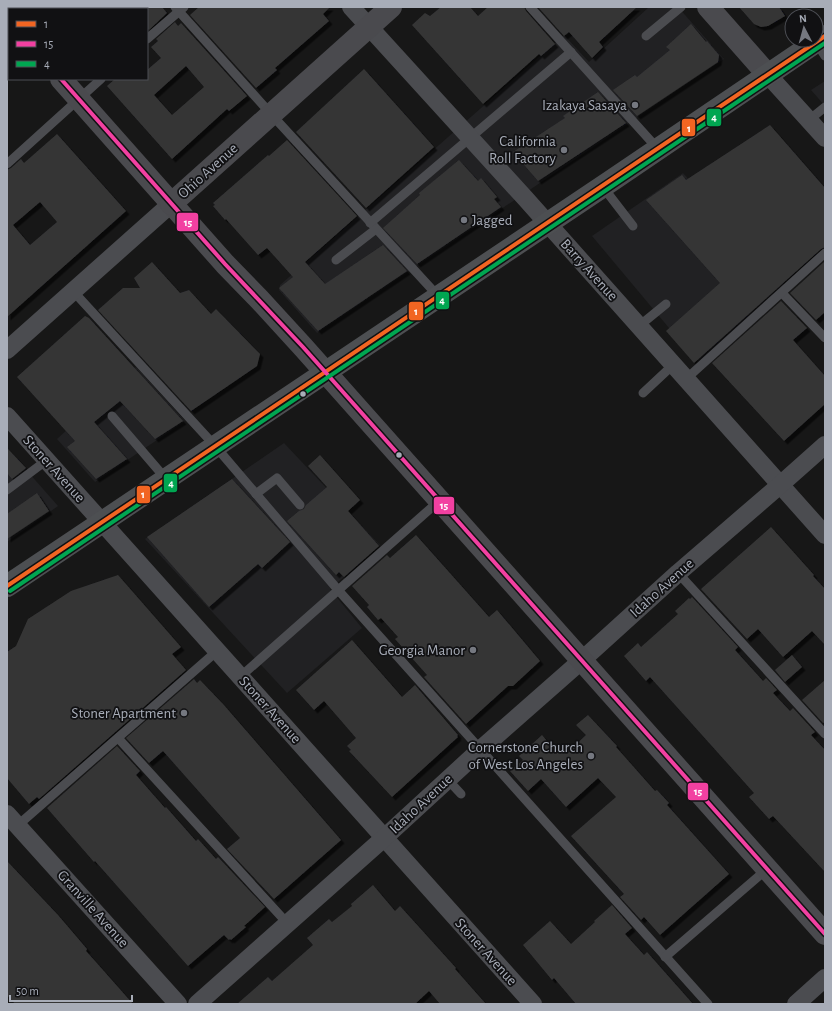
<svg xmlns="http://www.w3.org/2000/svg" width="832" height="1011" viewBox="0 0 832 1011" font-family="'Alegreya Sans',sans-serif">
<defs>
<filter id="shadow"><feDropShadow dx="3.5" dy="3.5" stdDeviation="0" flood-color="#0009"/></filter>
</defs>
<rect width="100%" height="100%" fill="#171717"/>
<g fill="#212123">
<path d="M649,7H678L724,59L317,333L279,290L280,285L564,35L589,62Z"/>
<path d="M825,81V106L811,90Z"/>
<path d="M683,173L785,286L700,365L592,236Z"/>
<path d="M136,367L185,421L95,482L57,439Z"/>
<path d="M284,443L380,545L330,589L362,628L287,693L145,539Z"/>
<path d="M7,448L58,506L7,542Z"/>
</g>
<g fill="#353536" fill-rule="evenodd" filter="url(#shadow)">
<path d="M147,7H162L167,13L149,30L147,28Z"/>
<path d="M199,7H330L323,14L329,21L275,68L277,70L256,88L190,15Z"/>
<path d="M441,7H470L478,16L488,7H524L526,11L555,44L541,56L539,54L483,104L412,25L425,13L430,16Z"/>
<path d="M538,7H637L599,42L603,47L592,58L569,32L564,36Z"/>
<path d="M739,7H779L785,16L768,26L761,27L754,24Z"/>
<path d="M175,22L178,26L181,23L247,96L229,111L227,109L172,159L107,86L115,79H147V70L161,58L151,47L158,41L156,39ZM186,66L204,87L172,115L154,95Z"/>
<path d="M691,24L706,42L707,41L719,55L718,62L637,116L613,90L635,75L637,77L670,50L666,47Z"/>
<path d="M364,69L434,147L366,208L296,132Z"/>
<path d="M598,92L626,123L538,181L513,152L565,118L563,116Z"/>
<path d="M770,125L825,188V247L821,249L694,363L666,331L720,283L646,200L682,175L686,180Z"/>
<path d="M57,134L126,211L7,317V170L11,168L21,159L24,163ZM40,202L57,222L30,245L13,225Z"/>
<path d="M287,140L357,216L305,262L325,284L383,245L407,271L318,331L279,288L293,277L267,248L258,255L226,219L225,220L213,206L215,205L213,203L268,155L269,156Z"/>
<path d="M459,160L478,181L481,178L497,197L494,199L501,207L417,264L383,228L420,195L419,193Z"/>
<path d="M825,261V312L816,320L790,293Z"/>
<path d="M152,262L180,293L189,290L211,314L216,309L260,354L257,366L191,411L98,310L123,288H140L134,278Z"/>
<path d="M781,301L807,328L793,340L825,376V404L784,441L712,363Z"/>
<path d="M85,316L89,318L183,421L155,439L120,401L94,422L127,459L96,479L67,447L75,441L17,377Z"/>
<path d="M7,448L26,468L12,479L7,473Z"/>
<path d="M320,455L360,500L348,511L379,546L344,577L339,572L336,575L287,521L299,511L304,509L306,505L327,487L308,466Z"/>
<path d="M232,479L290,542L262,568L258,564L209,607L147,537Z"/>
<path d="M37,493L49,511L7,539V514Z"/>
<path d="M771,527L814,575L813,576L825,589V645L812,631L783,657L758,629L747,639L701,589Z"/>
<path d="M416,535L489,617L497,610L540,661L513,686H508L466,724L424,677L427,675L395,639L398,637L381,618L378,620L367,607L369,605L352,586L387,555L390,558Z"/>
<path d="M118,575L181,647L172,654L186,670L39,799L37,797L29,804L7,778V652L16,646L28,619L71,591Z"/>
<path d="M692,597L738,647L735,650L763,681L766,678L777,690L773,693L790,711L793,708L815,732L811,735L825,750V872L773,816L769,819L749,797L754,793L650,677L646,681L624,656L638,643L641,647L678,614L675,611L689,598L690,599Z"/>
<path d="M352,640L402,697L415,685L458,735L457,736L458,737L392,797L349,751L351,750L347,746L356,738L324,701L314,710L296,690Z"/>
<path d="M792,655L802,667L785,682L775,670Z"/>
<path d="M194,679L197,683L200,680L223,704L341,840L274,899L227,849L240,838L163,751L149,763L126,738Z"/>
<path d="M825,680V722L823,723L802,700Z"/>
<path d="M588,715L617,746L616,747L655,791L657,790L669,803L667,805L729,874L660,935L644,917L641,920L620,897L624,894L571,836L616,797L598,778L566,807L541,779L528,791L510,771L523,760L519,756L542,735L552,747L570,750L586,735L576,725Z"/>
<path d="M117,746L140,771L136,775L165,808L166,807L196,841L198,839L216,859L218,857L265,907L244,926L246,927L231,940L230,939L229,940L224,935L188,966L95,861L94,862L47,808Z"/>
<path d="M7,861L58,915L87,949L86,951L95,961L133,1004H15L7,995Z"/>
<path d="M373,885L395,911L400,906L456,968L455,969L486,1004H440L429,991L415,1004H237L268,977L272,981L313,945L307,938L329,919L332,922L352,906L351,904Z"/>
<path d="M612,905L632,928L625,934L644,955L647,952L693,1004H576L554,978L552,980L523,945L550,921L571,944L595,922L594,921Z"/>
</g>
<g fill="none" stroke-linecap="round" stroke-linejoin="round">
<g stroke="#4b4c50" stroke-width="9">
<path d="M175,7L271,114L438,296"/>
<path d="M530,7L658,149"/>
<path d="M646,36L681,7"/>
<path d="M147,39L184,7"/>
<path d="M816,42L825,56"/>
<path d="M809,120L825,107"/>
<path d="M7,164L101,79"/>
<path d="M603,187L633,226"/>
<path d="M370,223L571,52"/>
<path d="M336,260L376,229"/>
<path d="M73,291L216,447L339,591L708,1004"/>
<path d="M782,293L825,338"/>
<path d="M639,326L666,304"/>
<path d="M686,379L825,253"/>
<path d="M643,393L673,365"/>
<path d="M112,416L166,479"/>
<path d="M7,490L47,460"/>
<path d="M256,494L277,478L300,505"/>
<path d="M678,573L825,734"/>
<path d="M240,677L439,501"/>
<path d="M118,738L288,924"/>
<path d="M448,780L461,794"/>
<path d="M17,826L217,651"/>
<path d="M665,957L767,869"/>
</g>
<g stroke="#4b4c50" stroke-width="18">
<path d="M351,7L525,198L825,535"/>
<path d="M768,75L825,138"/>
<path d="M7,350L171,204"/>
<path d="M7,416L533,1004"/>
<path d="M7,814L178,1004"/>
<path d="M197,1004L384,838L481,749L581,661L678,573L780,485L825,445"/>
<path d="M796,1004L825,978"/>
</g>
<g stroke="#4a4a4e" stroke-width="22">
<path d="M708,7L768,75"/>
<path d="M7,19L9,22"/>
<path d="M61,79L225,264L259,299L303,347L825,934"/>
<path d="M171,204L391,7"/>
</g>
<path stroke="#4d4f52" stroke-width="22" d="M7,586L611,181L825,36"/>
<defs>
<path id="bus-1" d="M7,586L825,36"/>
<path id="bus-2" d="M61,79L225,264L303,347L825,934"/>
<path id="bus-3" d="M10,591L825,43"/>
</defs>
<use href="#bus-1" stroke="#111113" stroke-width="7"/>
<use href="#bus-2" stroke="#111113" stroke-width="7"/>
<use href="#bus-3" stroke="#111113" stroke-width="7"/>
<use href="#bus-1" stroke="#f26522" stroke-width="4"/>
<use href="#bus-2" stroke="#f240a1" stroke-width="4"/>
<use href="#bus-3" stroke="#00a651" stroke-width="4"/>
</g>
<g fill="#757880" stroke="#111113" stroke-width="1.5">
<circle cx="635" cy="105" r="4"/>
<circle cx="564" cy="150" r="4"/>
<circle cx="464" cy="220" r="4"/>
<circle cx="473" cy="650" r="4"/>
<circle cx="184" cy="713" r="4"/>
<circle cx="591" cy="756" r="4"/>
</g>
<g fill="#a8adb8" stroke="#111113" stroke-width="1.5">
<circle cx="303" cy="394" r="3.5"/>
<circle cx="399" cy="455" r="3.5"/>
</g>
<g text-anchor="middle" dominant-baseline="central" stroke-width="3.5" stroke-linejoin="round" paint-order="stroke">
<g font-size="15" fill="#a8adb8" stroke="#111113" text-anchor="end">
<text x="627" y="105">Izakaya Sasaya</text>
<text x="556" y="141">California<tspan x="556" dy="17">Roll Factory</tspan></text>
<text x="472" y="220" text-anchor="start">Jagged</text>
<text x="465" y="650">Georgia Manor</text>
<text x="176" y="713">Stoner Apartment</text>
<text x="583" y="747">Cornerstone Church<tspan x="583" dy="17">of West Los Angeles</tspan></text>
</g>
<g font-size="15" fill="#a8adb8" stroke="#111113">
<text transform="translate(208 171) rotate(-42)">Ohio Avenue</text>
<text transform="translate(589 270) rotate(48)">Barry Avenue</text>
<text transform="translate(54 469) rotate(48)">Stoner Avenue</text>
<text transform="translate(662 588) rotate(-42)">Idaho Avenue</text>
<text transform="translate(270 710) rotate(48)">Stoner Avenue</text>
<text transform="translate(421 804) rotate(-43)">Idaho Avenue</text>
<text transform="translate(93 909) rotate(48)">Granville Avenue</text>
<text transform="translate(486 952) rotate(48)">Stoner Avenue</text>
</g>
</g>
<g stroke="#111113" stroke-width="1.5">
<rect x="706" y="108" width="16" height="19" rx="4" fill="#00a651"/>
<rect x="681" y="118" width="15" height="19" rx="4" fill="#f26522"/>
<rect x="176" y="212" width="23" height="20" rx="4" fill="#f240a1"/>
<rect x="435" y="291" width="15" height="19" rx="4" fill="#00a651"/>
<rect x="408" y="301" width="16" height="20" rx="4" fill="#f26522"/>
<rect x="163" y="473" width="15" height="20" rx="4" fill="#00a651"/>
<rect x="136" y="485" width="15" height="19" rx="4" fill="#f26522"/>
<rect x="433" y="496" width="22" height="19" rx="4" fill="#f240a1"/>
<rect x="687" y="782" width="22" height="19" rx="4" fill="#f240a1"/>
</g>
<g font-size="11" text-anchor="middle" font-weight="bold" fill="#fff">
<text x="714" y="121">4</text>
<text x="689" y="132">1</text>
<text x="188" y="226">15</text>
<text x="442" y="304">4</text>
<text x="416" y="315">1</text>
<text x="171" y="487">4</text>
<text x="143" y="498">1</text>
<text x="444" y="509">15</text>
<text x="698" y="795">15</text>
</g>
<rect width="832" height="1011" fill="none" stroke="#a8adb8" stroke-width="16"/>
<rect x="8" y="8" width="140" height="72" fill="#111113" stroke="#4d4f55"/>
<rect x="16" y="21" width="20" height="6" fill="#f26522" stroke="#4d4f55"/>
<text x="44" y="28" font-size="12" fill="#a8adb8">1</text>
<rect x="16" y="41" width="20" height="6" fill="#f240a1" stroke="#4d4f55"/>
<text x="44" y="48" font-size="12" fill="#a8adb8">15</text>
<rect x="16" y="61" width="20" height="6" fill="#00a651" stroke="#4d4f55"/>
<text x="44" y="68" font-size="12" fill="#a8adb8">4</text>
<g transform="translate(804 28) rotate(354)"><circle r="19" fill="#111113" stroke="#4d4f55"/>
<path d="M0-3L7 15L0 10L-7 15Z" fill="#757880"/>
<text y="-6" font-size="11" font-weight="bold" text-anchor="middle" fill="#a8adb8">N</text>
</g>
<path d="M10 995v6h122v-6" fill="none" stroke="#a8adb8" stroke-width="2"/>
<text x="16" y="995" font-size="12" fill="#a8adb8" stroke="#111113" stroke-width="3" paint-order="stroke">50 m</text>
</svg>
